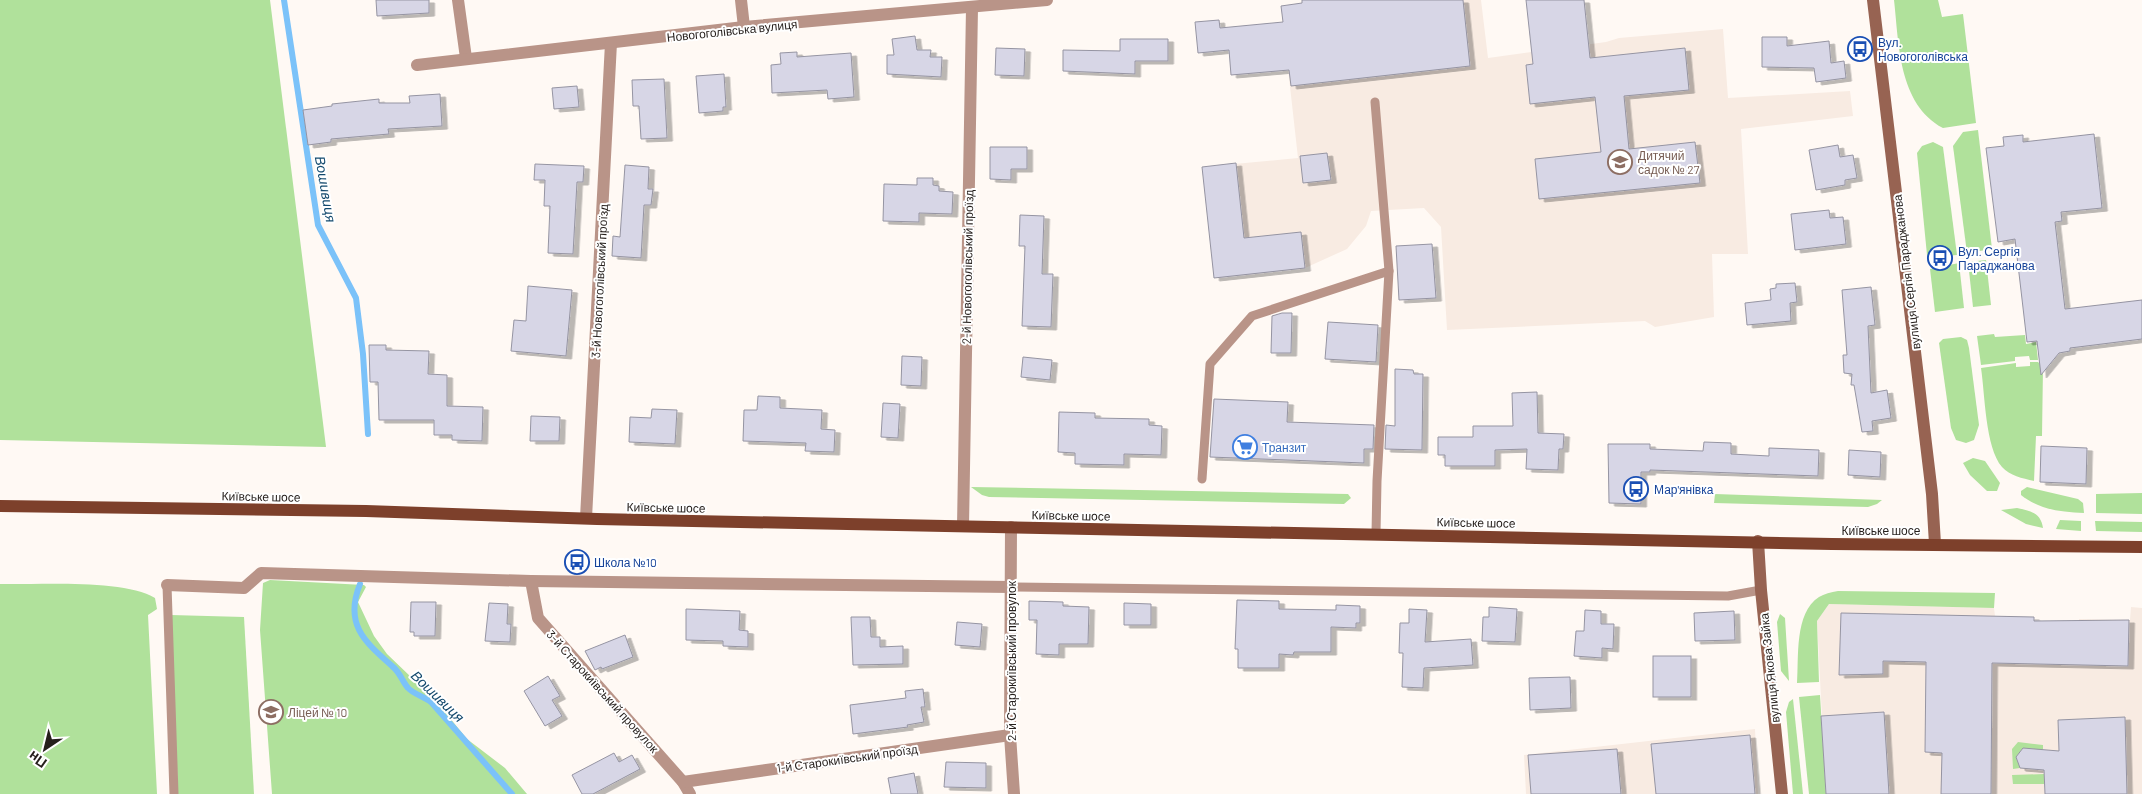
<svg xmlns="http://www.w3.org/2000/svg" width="2142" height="794" viewBox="0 0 2142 794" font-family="Barlow,sans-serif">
<defs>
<filter id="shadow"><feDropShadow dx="5.5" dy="3" stdDeviation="0" flood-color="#0004"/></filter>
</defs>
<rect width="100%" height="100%" fill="#fff9f4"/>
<g fill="#f8ebe2">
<path d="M1302,0H1481L1488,58L1606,42L1619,38L1723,29L1728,98L1850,91L1853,116L1741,129L1748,254H1712L1714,317L1655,327L1645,321L1447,330L1441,227L1424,208L1371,211L1366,226L1347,249L1305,268L1214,278L1202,167L1298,158L1281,6L1302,3Z"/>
<path d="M1829,604L1994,608L1995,616L2034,617V621L2079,622V619L2130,620L2131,607L2142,608V794H1826L1817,621Z"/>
<path d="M1755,729L1758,794H1526L1524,755Z"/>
</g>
<g fill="#b0e19b">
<path d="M0,0H270L326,447L0,440Z"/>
<path d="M1894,0H1938L1942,17L1963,14L1976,123L1943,128C1898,104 1899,43 1894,0Z"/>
<path d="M1978,130L1992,249L1967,253L1953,146L1963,132Z"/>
<path d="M1933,142L1943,147L1957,255L1930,257L1927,255L1917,153L1922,146Z"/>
<path d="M1986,260L1991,305L1973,307L1968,262Z"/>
<path d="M1959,263L1964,308L1935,312L1930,269Z"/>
<path d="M1994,334L1995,337L2025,335L2026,344L2036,342L2038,360H2030L2029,356L2015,357V361L1981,365L1977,336Z"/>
<path d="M1961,337L1967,340L1969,348L1979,425L1974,440L1966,443L1956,440L1951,428L1939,343L1943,339Z"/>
<path d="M2030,362H2038L2043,367L2042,436H2036L2034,481C2022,478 2010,476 2002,467C1985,447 1985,394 1981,368L2016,363V367L2030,366Z"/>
<path d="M1973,458L1985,461L2000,483L1997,491H1987L1970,475L1963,463Z"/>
<path d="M971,487L1348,494L1351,498L1344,504L989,497L982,495Z"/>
<path d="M2027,487L2078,499L2083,503L2084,513C2061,512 2040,510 2021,495V491Z"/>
<path d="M2142,493V514L2096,513V494Z"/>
<path d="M1715,494L1882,500L1877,504L1868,507L1714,503Z"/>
<path d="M2017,508C2031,511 2041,513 2043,528L2026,524L2001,510Z"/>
<path d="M2060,520L2081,521V531L2056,529Z"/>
<path d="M2095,521L2142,522V532L2096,531Z"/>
<path d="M270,580L364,585L366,587L358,602L374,636L387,654L436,701L467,739L505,768L527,794H272L260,630L263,583Z"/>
<path d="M0,584C39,585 124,579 155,598L157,609L148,615L157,794H0Z"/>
<path d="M1838,591L1995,593L1994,608L1829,604L1817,621L1819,682L1797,683C1799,658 1794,613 1819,597C1824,594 1831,592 1838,591Z"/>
<path d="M1780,614L1785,618L1789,681L1781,671L1777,622Z"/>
<path d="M171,615L244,617L254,794H178Z"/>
<path d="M1820,695L1826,794H1809L1799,697Z"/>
<path d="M1793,699L1803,794H1793L1786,712L1789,702Z"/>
<path d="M2018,742L2043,745V769H2032L2038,760L2034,749L2023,748L2016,757L2020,768L2013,769L2012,749Z"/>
<path d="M2044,774V784H2013L2012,775Z"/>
</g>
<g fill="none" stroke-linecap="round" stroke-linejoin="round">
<g stroke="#7bc2f9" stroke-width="6">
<path d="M284,0L318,225L356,298L363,354L368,434"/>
<path d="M360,584C344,624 364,641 392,666C400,672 402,681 408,688C412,693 424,697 431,702L512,794"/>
</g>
</g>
<g fill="#d7d6e6" stroke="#9594a2" filter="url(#shadow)">
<path d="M376,0H429V13L377,16Z"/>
<path d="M1302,0H1463L1470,66L1291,86L1289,70L1231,75L1229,50L1198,53L1195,22L1219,20L1220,28L1283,22L1281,6L1302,3Z"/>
<path d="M1526,0H1584L1590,58L1685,48L1689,90L1624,96L1629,149L1695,142L1700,183L1539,199L1535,159L1601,152L1595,97L1530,104L1526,65L1533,64Z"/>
<path d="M915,36L917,50H931L930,57H942L941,77L887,74V55H894L892,39Z"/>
<path d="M1762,37H1787V46L1829,41L1831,63L1844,61L1846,78L1816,82L1814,68L1762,67Z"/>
<path d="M1120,39H1168V61H1135V74L1063,71V50L1120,51Z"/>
<path d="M996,48L1025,49L1024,76L995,75Z"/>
<path d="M797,52V57L851,53L854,97L828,99L827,90L772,93L771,65L781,64L780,53Z"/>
<path d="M724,74L726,107H723V111L699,113L696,76Z"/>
<path d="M664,79L667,138L641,139L639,106H633L632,80Z"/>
<path d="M577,86L579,107L554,109L552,88Z"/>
<path d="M440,94L442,126L388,129L389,134L331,139V142L308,145L303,110L332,106V104L379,99V103H410L409,96Z"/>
<path d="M2094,134L2102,208L2061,212L2062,221L2055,222L2065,309L2142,300V339L2070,348V351L2059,353L2041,375L2037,341L2027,342L2015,239L1998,242L1986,148L2004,146L2003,137L2023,135V142Z"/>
<path d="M1838,145L1840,157L1853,155L1857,178L1845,180V185L1816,190L1809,150Z"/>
<path d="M990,147H1027V169H1011V180L990,179Z"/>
<path d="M1327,153L1331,180L1303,183L1300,156Z"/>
<path d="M1236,163L1244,238L1301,232L1305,268L1214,278L1202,167Z"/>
<path d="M535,164L584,166L583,182H577L573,254L548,253L550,206H544L545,180H534Z"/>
<path d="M625,165L649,167L648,189H653L651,205H644L641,258L612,256L613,236L620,237Z"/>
<path d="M917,178H933V185L939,186V191L953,192L952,214L919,213V222L883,221L884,184L917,185Z"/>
<path d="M1829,210L1830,218L1843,217L1846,244L1795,250L1791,214Z"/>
<path d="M1020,215L1044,216L1042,274H1053L1051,327L1022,326L1025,246H1019Z"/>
<path d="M1432,244L1436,298L1399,300L1396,246Z"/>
<path d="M1795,283L1797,302L1790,303L1791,321L1747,325L1745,303L1771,300L1770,289L1776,288V284Z"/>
<path d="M528,286L572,290L566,356L511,351L514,320L526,321Z"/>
<path d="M1871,287L1875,325L1868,326L1871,393L1887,390L1891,418L1872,421L1873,431L1862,432L1854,385H1851L1852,374L1844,373L1843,355H1847L1842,290Z"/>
<path d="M1282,313H1292L1291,353H1271L1272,316Z"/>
<path d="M1328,322L1378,325L1376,362L1325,359Z"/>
<path d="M369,345H386V350L429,351L428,374L447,375V406L483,407L482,441L452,440V435H434V420H379L378,382H370Z"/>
<path d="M902,356L922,357L921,386L901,385Z"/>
<path d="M1023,357L1052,360L1050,380L1021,377Z"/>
<path d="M1395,369L1413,370L1414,374H1423L1422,450L1385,449L1386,425L1395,426Z"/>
<path d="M1537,392L1538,433L1564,434L1563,449H1559L1558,470L1526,469L1527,449L1495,450V466H1445V455H1438V437H1473V426H1513L1512,393Z"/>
<path d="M758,396L780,397V408L822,410L821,429L835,430L834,452L805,451L806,443L743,441L744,410H757Z"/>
<path d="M1214,399L1288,402L1287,422L1374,425L1373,449H1364V463L1210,457Z"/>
<path d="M883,403L900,404L898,438L881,437Z"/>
<path d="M652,409L677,410L675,444L629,442L630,417L651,418Z"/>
<path d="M1059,412L1095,413V418L1149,419V425L1162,426L1161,455L1124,454V465L1075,464V453L1058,452Z"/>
<path d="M531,416L560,417L559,441H530Z"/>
<path d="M1704,442L1731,443V454L1769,456V448L1819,450L1818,476L1650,470V472H1641V504L1609,503L1608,444H1650V449L1703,451Z"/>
<path d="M2041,446L2087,448L2086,484L2040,482Z"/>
<path d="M1849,450L1881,452L1880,477L1848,475Z"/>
<path d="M1237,600L1279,601V609L1336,610V605L1360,606V623H1356V628L1331,627V652H1294L1293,655L1279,654V668H1238V649H1235Z"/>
<path d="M1029,601L1063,602V606L1089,607L1088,644H1059V655L1036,654L1037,620H1029Z"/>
<path d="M411,602H436L435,636H414V632H410Z"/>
<path d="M489,603L508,604L507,624H511L510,642L485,641Z"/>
<path d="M1124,603L1151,604V625H1124Z"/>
<path d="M1489,607L1517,609L1515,642L1482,641L1483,617H1489Z"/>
<path d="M686,609L740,611L739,630L748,631V647L723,646V641L686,640Z"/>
<path d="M1409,609L1427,610L1425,642L1471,639L1473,665L1424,668L1423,688L1402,687L1403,653H1399L1400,623H1409Z"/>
<path d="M1585,610L1601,611V624H1614L1613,649L1602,648V658L1574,656L1576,631H1584Z"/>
<path d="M1734,611L1735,640L1695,641L1694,613Z"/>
<path d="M1841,613L2034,617V621L2129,620L2128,666L1992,663L1991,794H1941L1942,753L1925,752L1926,662L1883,661V674L1839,675Z"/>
<path d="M851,617H870L871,637H880V647L903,646V664L853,665Z"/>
<path d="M957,622L982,624L980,647L955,645Z"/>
<path d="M625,635L633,657L602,669L601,667L595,670L585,651Z"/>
<rect x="1653" y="656" width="38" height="41"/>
<path d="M548,676L560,696L552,700L562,716L545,726L524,691Z"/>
<path d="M1570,677L1571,708L1530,710L1529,678Z"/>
<path d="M923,689L925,707H921L924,722L907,725L908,727L853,734L850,705L906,698L905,691Z"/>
<path d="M1884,712L1889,794H1826L1821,716Z"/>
<path d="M2125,717L2127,794H2045L2044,770L2020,768L2016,757L2023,748L2059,751L2058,720Z"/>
<path d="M1750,735L1755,794H1656L1651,744Z"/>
<path d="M1617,749L1621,794H1531L1528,755Z"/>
<path d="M614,753L619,762L632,755L640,769L593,794H582L572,775Z"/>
<path d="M946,762L986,763V788L944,787Z"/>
<path d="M914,773L918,794H891L888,778Z"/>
</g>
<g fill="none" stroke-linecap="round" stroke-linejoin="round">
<g stroke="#b99488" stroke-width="9">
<path d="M1375,102L1389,271L1377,481L1376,534"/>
<path d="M1202,479L1210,364L1252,316L1389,271"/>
<path d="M167,585L174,794"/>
<path d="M1011,587L1728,596L1761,590"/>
</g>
<g stroke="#b99488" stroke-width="12">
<path d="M458,0L466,58"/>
<path d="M741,0L744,27"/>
<path d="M417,65L744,27L1047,0"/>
<path d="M586,518L611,43"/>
<path d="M963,526L972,8"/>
<path d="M1011,527L1010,735L1014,794"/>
<path d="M531,581L538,618L683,782L690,794"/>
<path d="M167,585L244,588L261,573L531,581L1011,587"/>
<path d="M683,782L1010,735"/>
</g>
<g stroke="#976352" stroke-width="12">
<path d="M1873,0L1932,494L1935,544"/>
<path d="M1758,541L1761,590L1782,794"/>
</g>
<path stroke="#7d402b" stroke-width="12" d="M0,506L366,511L597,519L1832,544L2142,547"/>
</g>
<defs>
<symbol id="bus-ring" viewBox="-11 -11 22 22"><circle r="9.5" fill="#fff" stroke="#1a4fb4" stroke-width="1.5"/><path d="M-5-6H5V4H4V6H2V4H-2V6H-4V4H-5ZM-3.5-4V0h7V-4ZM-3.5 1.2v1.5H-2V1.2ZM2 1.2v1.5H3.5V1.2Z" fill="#1a4fb4"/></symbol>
<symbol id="school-ring" viewBox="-11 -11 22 22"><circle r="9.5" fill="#fff" stroke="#8d6e63" stroke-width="1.5"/><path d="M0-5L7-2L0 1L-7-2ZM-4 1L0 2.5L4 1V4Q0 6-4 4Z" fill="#8d6e63"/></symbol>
<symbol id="supermarket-ring" viewBox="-11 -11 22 22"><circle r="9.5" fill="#fff" stroke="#3f7fe0" stroke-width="1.5"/><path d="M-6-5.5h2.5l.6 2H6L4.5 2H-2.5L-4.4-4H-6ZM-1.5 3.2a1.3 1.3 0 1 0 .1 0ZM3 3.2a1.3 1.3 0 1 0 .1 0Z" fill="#3f7fe0"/></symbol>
</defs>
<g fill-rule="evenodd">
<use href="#bus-ring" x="1846" y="35" width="28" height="28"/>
<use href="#school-ring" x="1606" y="148" width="28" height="28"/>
<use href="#bus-ring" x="1926" y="244" width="28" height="28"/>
<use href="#supermarket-ring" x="1231" y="433" width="28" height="28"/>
<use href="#bus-ring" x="1622" y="475" width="28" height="28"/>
<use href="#bus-ring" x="563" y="548" width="28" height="28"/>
<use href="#school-ring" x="257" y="698" width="28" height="28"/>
</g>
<g text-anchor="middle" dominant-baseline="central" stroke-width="4" stroke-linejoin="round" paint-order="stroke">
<g font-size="12" fill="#251f1c" stroke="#fff">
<text transform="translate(732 30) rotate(-6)">Новогоголівська вулиця</text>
<text transform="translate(967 267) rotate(-89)">2-й Новогоголівський проїзд</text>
<text transform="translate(1906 272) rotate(-97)">вулиця Сергія Параджанова</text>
<text transform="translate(599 281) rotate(-87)">3-й Новогоголівський проїзд</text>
<text transform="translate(261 496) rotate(1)">Київське шосе</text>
<text transform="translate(666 507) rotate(1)">Київське шосе</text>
<text transform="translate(1071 515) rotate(1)">Київське шосе</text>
<text transform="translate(1476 522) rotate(1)">Київське шосе</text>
<text x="1881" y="530">Київське шосе</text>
<text transform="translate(1011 661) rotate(-90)">2-й Старокиївський провулок</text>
<text transform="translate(1769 668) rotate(-96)">вулиця Якова Зайка</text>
<text transform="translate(603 691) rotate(48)">3-й Старокиївський провулок</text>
<text transform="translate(847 758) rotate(-8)">1-й Старокиївський проїзд</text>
</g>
<g font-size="12" fill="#164399" stroke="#fff" text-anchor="start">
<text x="1878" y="42">Вул.<tspan x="1878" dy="14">Новогоголівська</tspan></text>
<text x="1958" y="251">Вул. Сергія<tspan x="1958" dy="14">Параджанова</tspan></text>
<text x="1654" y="489">Мар'янівка</text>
<text x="594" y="562">Школа №10</text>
</g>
<g font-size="12" fill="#785e54" stroke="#fff" text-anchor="start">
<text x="1638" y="155">Дитячий<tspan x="1638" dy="14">садок № 27</tspan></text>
<text x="288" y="712">Ліцей № 10</text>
</g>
<g font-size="12" fill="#366cbe" stroke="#fff" text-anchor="start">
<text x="1262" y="447">Транзит</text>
</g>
<g font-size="14" font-style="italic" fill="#13496d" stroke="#fff">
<text transform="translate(326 189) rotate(80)">Вошивиця</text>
<text transform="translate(438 696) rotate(44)">Вошивиця</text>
</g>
</g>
<g transform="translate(45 749) rotate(215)" stroke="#ffffff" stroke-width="4" paint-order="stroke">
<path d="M0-4L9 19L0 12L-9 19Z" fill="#251f1c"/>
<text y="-8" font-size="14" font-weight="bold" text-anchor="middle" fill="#251f1c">Пн</text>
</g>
</svg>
